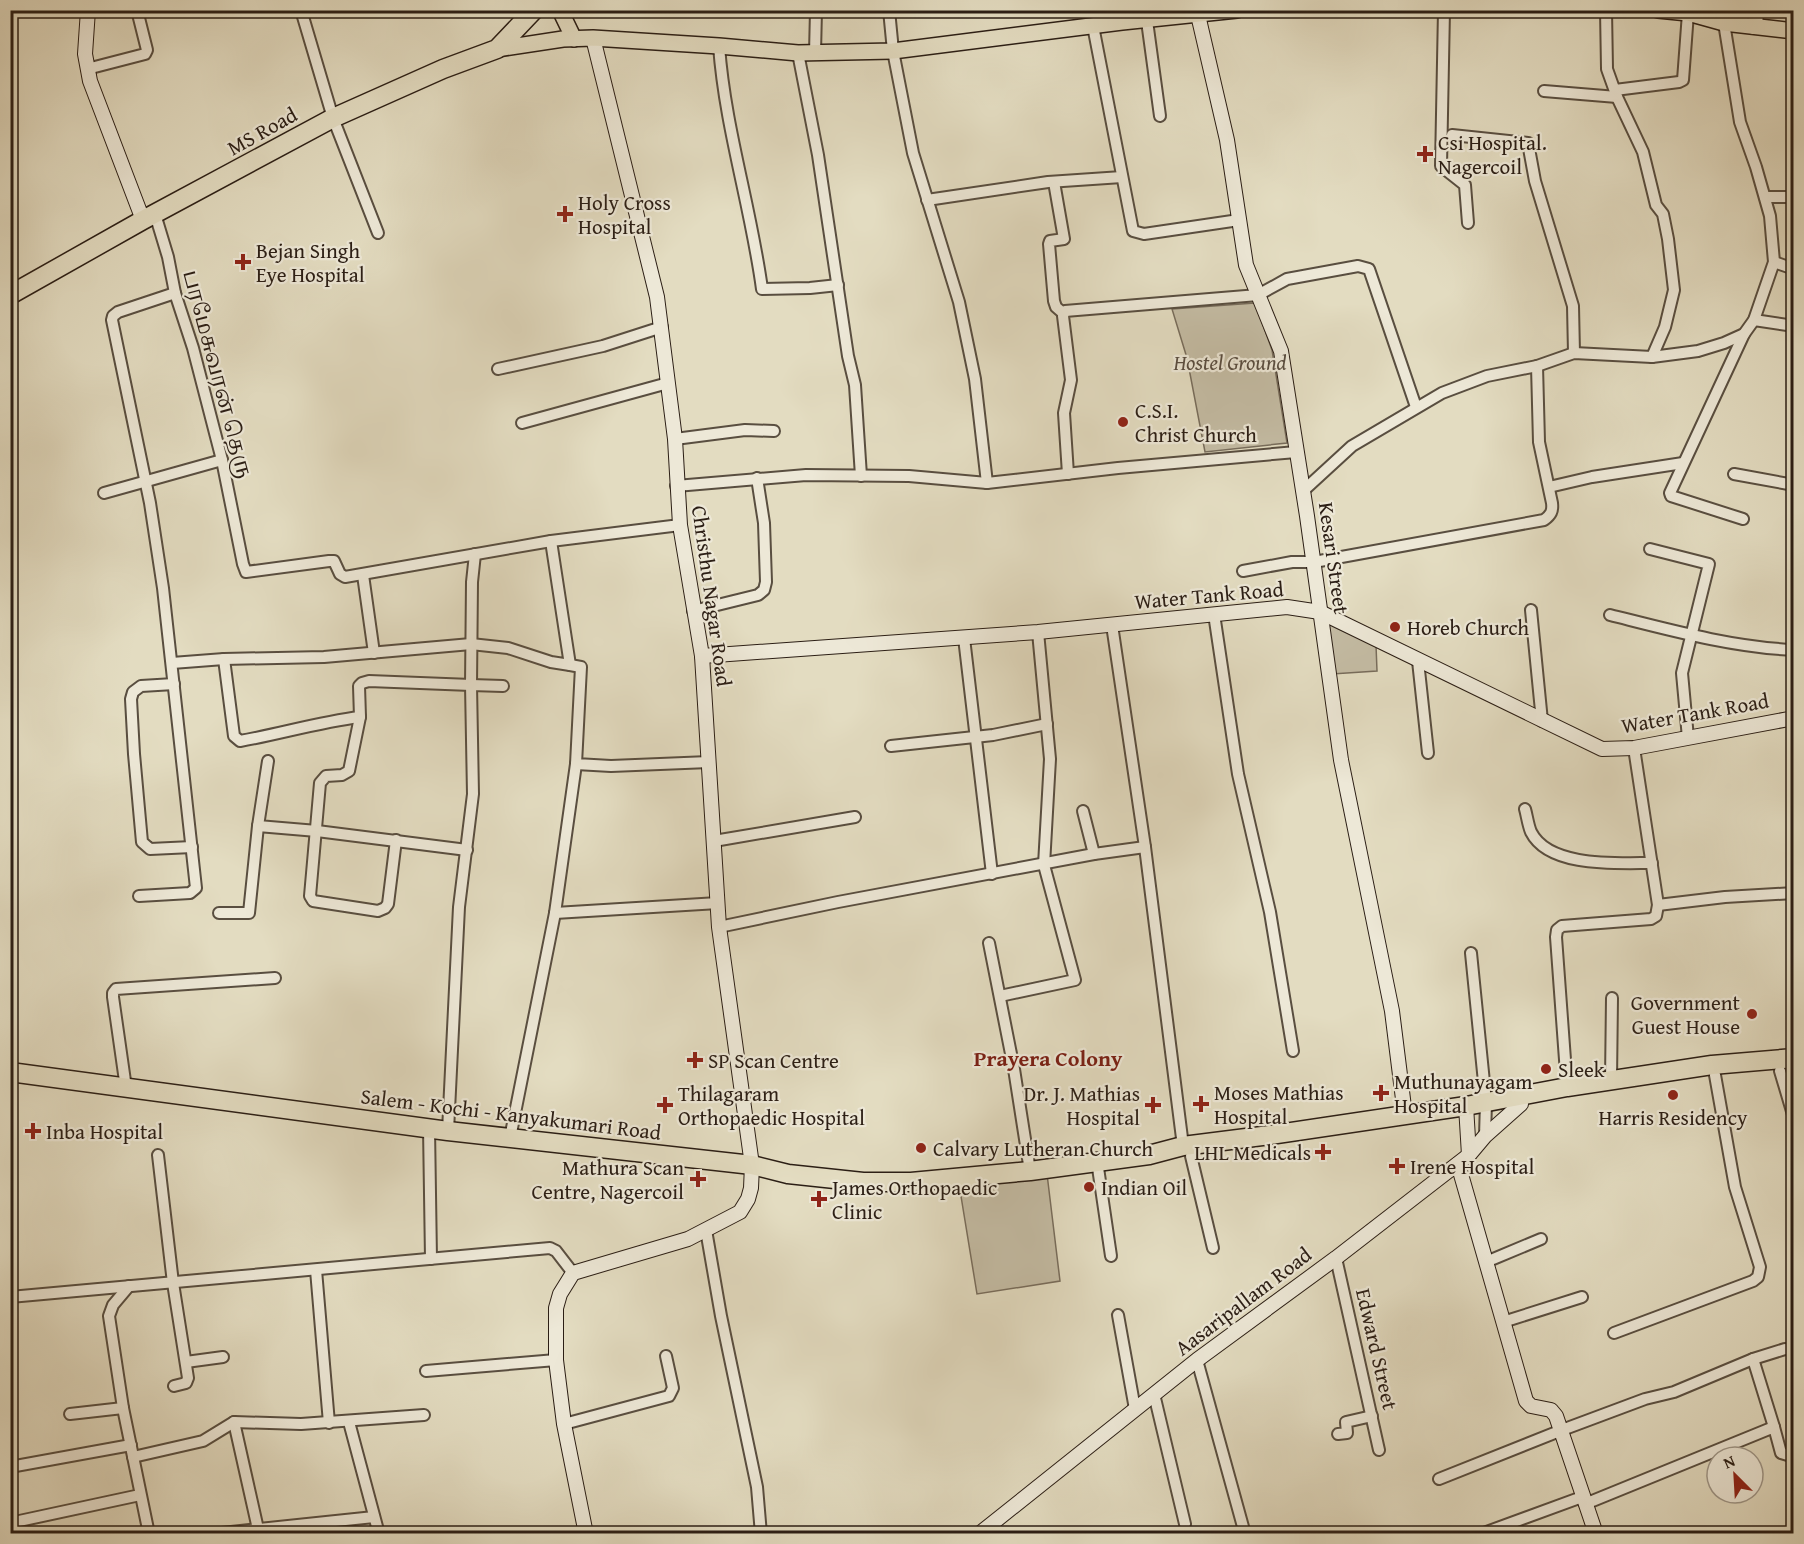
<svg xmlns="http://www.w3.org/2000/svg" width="1804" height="1544" viewBox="0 0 1804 1544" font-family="'Gentium Book Plus','Noto Serif Tamil',serif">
<rect width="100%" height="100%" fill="#e3dcc1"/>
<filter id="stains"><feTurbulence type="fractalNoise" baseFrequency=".00333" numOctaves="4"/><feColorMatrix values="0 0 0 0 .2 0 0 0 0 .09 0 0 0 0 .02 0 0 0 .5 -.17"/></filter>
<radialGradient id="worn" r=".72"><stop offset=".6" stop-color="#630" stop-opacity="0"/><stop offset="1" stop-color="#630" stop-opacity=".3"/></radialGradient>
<g fill="#c4bca4" stroke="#786d5c" stroke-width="1.5">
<path d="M1255,303L1272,350L1287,443L1205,452L1187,358L1172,309Z"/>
<path d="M1322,615L1376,645L1377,671L1332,674Z"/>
<path d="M1047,1174L1060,1281L977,1294L959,1184Z"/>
</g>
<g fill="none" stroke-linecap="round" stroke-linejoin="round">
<defs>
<g id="street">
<path d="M301,10L333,118L378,233"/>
<path d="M889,10L893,51L913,153L959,302L975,379L987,483"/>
<path d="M1444,10L1441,166L1465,185L1468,223"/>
<path d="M1606,10L1607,69L1617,97L1643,152L1656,205L1663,214L1668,239L1674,290L1665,327L1652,357"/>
<path d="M1147,21L1160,116"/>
<path d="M1093,26L1133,231L1144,234L1239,220"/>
<path d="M719,46C725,128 751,207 762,289L810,288L838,285"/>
<path d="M798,53L818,155L848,356L855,385L861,476"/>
<path d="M815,53L816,10"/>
<path d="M87,69L145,54L147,50L137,10"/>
<path d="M1615,90L1679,82L1683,80L1688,13"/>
<path d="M1544,91L1617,97"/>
<path d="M1452,135L1528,143L1535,181L1573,306L1574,353"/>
<path d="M1054,182L1064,239L1050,241L1049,244L1054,301L1056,307L1063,313"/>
<path d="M1765,197H1794"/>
<path d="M927,200L1048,182L1122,177"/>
<path d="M155,214L168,257L175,293L193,348L222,460L243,564L246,572L329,561H334L340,574L345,577L551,541L680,525"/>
<path d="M1774,262L1794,269"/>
<path d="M1754,320L1794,326"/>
<path d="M498,369L603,346L662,327"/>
<path d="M522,423L668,383"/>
<path d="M675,439L745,430L774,431"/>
<path d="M1068,474L1064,413L1071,380L1063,316L1065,311L1258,295L1287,279L1358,266L1369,269L1416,407"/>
<path d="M1734,474L1794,485"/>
<path d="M676,486L806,475L909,476L987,483L1118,468L1296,452"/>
<path d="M1549,487L1592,477L1683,463"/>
<path d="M1303,491L1352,446L1442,393L1487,376L1537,366L1574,353L1652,357L1698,351L1724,343L1744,334L1754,320L1774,262L1770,216L1756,167L1740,122L1724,23"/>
<path d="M104,493L222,460"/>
<path d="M1743,519L1671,496L1670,493L1744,334"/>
<path d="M1650,549L1709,564L1682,673L1688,738"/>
<path d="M1243,571L1292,562H1314L1544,520C1551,515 1553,511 1552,503L1539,442L1537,366"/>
<path d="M363,575L374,653"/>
<path d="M1531,610L1542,721"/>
<path d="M693,611L758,595L764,590L766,582L764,523L757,478"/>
<path d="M1214,614L1238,774L1270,912L1293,1051"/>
<path d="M1610,615C1670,630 1731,647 1794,650"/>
<path d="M1112,625L1145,847L1183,1146"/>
<path d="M964,638L992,874"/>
<path d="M224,659L234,736L240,741C280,734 319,722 360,717"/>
<path d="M1418,661L1428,753"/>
<path d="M172,663L224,659L324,657L471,644L508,648L551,662L570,665L551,541"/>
<path d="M570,665L581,667L576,764L611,766L709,762"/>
<path d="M174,684L141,686L133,692L131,699L134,754L142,842L150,849L192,847"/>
<path d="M891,746L993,735L1047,724"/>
<path d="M268,761L258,826L317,831L467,850"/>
<path d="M1525,809C1527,816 1528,825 1531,832C1549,868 1618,863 1652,863"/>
<path d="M1083,811L1094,854"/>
<path d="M396,840L388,904L385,908L378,911L313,901L310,896L320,783L326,776L342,775L349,771L360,717L359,686L362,683L369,681L471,685L472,582L475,554"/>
<path d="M714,841L855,817"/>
<path d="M139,896L190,893L196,888L163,588L150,503L112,320L113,316L118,312L175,293"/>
<path d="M1658,905L1725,897L1794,893"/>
<path d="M219,913H249L258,826"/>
<path d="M555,913L718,903"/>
<path d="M719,927L838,902L1094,854L1145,847"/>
<path d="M989,943L1014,1069L1030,1171"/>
<path d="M1471,953L1486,1102L1485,1136"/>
<path d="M1000,996L1075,980L1044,865L1050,759L1038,632"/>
<path d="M1780,1071L1794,1118"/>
<path d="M1611,1080L1612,998"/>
<path d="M1567,1087L1556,937L1557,930L1562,926L1651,919L1656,916L1658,905L1634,748"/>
<path d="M126,1088L113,997V993L116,989L275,978"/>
<path d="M429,1128L431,1259"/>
<path d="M448,1131L459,907L473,794L471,685L503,686"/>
<path d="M510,1138L555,913L576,764"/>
<path d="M158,1155L173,1283L188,1378L186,1383L174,1386"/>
<path d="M1191,1156L1213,1248"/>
<path d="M1097,1161L1111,1256"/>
<path d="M706,1230L721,1316L757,1487L761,1534"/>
<path d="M1336,1258L1379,1450"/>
<path d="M1486,1262L1541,1239"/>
<path d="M316,1270L329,1423"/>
<path d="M129,1286L113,1305L109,1316L123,1408L149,1534"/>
<path d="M10,1297L550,1248L556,1251L573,1273"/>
<path d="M1118,1315L1135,1409"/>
<path d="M1503,1322L1582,1297"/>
<path d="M1614,1333L1753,1281L1758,1277L1760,1267L1735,1187L1715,1075"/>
<path d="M1753,1359L1774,1427"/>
<path d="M1197,1360L1245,1534"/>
<path d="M186,1362L223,1357"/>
<path d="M426,1371L556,1360"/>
<path d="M1154,1394L1185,1524"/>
<path d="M70,1414L123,1408"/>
<path d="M234,1422L258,1529"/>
<path d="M349,1422L379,1534"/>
<path d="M564,1424L669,1396L673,1388L666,1356"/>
<path d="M1338,1434L1347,1433L1346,1422L1372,1416"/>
<path d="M133,1457L203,1441L234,1422L301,1424L424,1415"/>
<path d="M10,1467L131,1445"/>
<path d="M1439,1479L1562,1430L1645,1399L1674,1392L1753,1359L1785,1349"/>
<path d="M1585,1504L1774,1427L1781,1453L1791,1456L1794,1455"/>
<path d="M10,1523L140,1495"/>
<path d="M212,1534L374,1517"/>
<path d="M1481,1534L1582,1497"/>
</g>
<g id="secondary">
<path d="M88,10L85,54L90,81L143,220"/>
<path d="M1198,15L1227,140L1246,265L1281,351L1307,516L1341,760L1392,1011L1405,1115"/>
<path d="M1754,27L1757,10"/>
<path d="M702,656L1038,632L1287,607L1320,612L1602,749L1634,748L1794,718"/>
<path d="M1466,1106L1469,1155"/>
<path d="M1458,1164L1526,1401L1531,1406L1551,1410L1556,1416L1596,1534"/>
<path d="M586,1534L564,1424L556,1360V1308L560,1294L573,1273L688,1239L740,1212L748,1199L751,1188L752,1165L719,927L702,656L680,525L675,439L657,297L593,38"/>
<path d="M979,1534L1197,1360L1336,1258L1469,1155L1485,1136L1521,1104L1520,1096"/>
</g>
<g id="primary">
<path d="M560,10L574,39"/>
<path d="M1658,10L1688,13L1724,23L1794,31"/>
<path d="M497,49L563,39L593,38L719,46L798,53L893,51L1122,22L1237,10"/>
</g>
<g id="highway">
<path d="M10,295L143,220L333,118L443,69L497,49L534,10"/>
<path d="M10,1072L448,1131L752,1165L788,1174L863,1182H911L1030,1171L1149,1155L1183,1146L1270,1135L1466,1106L1567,1087L1712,1065L1794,1058"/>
</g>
</defs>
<use href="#street" stroke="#594e40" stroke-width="14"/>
<use href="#secondary" stroke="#2b1e15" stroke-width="16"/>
<use href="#primary" stroke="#2b1e15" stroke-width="18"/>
<use href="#highway" stroke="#2b1e15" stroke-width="21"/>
<use href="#street" stroke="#ede8d7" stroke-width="10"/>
<use href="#secondary" stroke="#ede8d7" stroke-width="14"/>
<use href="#primary" stroke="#e3dcc1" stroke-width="15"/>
<use href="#highway" stroke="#e3dcc1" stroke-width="18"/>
</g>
<g fill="#8f2418" stroke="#ede8d7" stroke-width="2">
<path d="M1422 145h6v6h6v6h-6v6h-6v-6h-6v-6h6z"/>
<path d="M562 205h6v6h6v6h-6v6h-6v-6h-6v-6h6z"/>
<path d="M240 253h6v6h6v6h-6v6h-6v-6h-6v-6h6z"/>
<circle cx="1123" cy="422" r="6"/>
<circle cx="1395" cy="627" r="6"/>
<circle cx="1752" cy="1014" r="6"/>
<path d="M692 1051h6v6h6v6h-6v6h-6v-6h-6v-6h6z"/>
<circle cx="1546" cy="1069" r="6"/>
<path d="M1378 1084h6v6h6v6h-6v6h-6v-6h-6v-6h6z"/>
<circle cx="1673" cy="1095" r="6"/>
<path d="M1198 1095h6v6h6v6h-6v6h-6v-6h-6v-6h6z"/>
<path d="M662 1096h6v6h6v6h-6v6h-6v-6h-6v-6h6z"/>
<path d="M1150 1096h6v6h6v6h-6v6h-6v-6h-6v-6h6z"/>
<path d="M30 1122h6v6h6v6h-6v6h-6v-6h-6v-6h6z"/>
<circle cx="921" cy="1148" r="6"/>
<path d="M1320 1143h6v6h6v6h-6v6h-6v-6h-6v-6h6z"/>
<path d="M1394 1157h6v6h6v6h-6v6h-6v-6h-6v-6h6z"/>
<path d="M695 1170h6v6h6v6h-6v6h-6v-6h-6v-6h6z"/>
<circle cx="1089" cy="1187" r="6"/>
<path d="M816 1190h6v6h6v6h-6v6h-6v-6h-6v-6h6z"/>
</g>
<g text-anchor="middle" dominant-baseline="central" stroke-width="4.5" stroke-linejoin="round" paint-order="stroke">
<g font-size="21" fill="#2b1e15" stroke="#ede8d7">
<text transform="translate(262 131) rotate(-29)">MS Road</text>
<text transform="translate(218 374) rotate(75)">பரமேசுவரன் தெரு</text>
<text transform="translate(1334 558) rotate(82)">Kesari Street</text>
<text transform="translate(1209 595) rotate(-5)">Water Tank Road</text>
<text transform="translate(712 596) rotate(82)">Christhu Nagar Road</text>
<text transform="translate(1695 713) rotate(-10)">Water Tank Road</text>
<text transform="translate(511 1114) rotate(7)">Salem - Kochi - Kanyakumari Road</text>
<text transform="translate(1243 1301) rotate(-37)">Aasaripallam Road</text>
<text transform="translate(1377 1349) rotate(77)">Edward Street</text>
</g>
<g font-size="21" fill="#2b1e15" stroke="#ede8d7" text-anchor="start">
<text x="1438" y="142">Csi Hospital.<tspan x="1438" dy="24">Nagercoil</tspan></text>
<text x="578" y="202">Holy Cross<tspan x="578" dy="24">Hospital</tspan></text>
<text x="256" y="250">Bejan Singh<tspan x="256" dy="24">Eye Hospital</tspan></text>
<text x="1135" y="410">C.S.I.<tspan x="1135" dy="24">Christ Church</tspan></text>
<text x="1407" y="627">Horeb Church</text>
<text x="1740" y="1002" text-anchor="end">Government<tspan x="1740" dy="24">Guest House</tspan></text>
<text x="708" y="1060">SP Scan Centre</text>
<text x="1558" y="1069">Sleek</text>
<text x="1394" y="1081">Muthunayagam<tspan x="1394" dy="24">Hospital</tspan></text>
<text x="1214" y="1092">Moses Mathias<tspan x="1214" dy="24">Hospital</tspan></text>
<text x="678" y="1093">Thilagaram<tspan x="678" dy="24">Orthopaedic Hospital</tspan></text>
<text x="1140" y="1093" text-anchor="end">Dr. J. Mathias<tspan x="1140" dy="24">Hospital</tspan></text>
<text x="1673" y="1117" text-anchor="middle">Harris Residency</text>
<text x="46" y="1131">Inba Hospital</text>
<text x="933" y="1148">Calvary Lutheran Church</text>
<text x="1311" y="1152" text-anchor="end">LHL Medicals</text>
<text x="1410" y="1166">Irene Hospital</text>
<text x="684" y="1167" text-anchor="end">Mathura Scan<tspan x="684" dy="24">Centre, Nagercoil</tspan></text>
<text x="832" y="1187">James Orthopaedic<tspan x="832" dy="24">Clinic</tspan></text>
<text x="1101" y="1187">Indian Oil</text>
</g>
<g font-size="21" font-style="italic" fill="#594d40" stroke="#ede8d7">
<text x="1230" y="362">Hostel Ground</text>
</g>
<g font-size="22" font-weight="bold" fill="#7a1f14" stroke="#ede8d7">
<text x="1048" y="1058">Prayera Colony</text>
</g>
</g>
<rect width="1804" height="1544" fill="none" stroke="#e3dcc1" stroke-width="36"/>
<rect x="12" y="12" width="1780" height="1520" fill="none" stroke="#2b1e15" stroke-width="3"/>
<rect x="18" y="18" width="1768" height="1508" fill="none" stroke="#2b1e15" stroke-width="1.5"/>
<g transform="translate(1735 1475) rotate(336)"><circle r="28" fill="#ede8d7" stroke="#9f9789" stroke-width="1.5"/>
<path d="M0-4.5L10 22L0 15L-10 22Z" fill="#8f2418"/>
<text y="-9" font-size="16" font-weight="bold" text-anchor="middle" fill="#2b1e15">N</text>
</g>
<rect width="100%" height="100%" filter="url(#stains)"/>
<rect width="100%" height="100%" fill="url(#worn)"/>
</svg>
